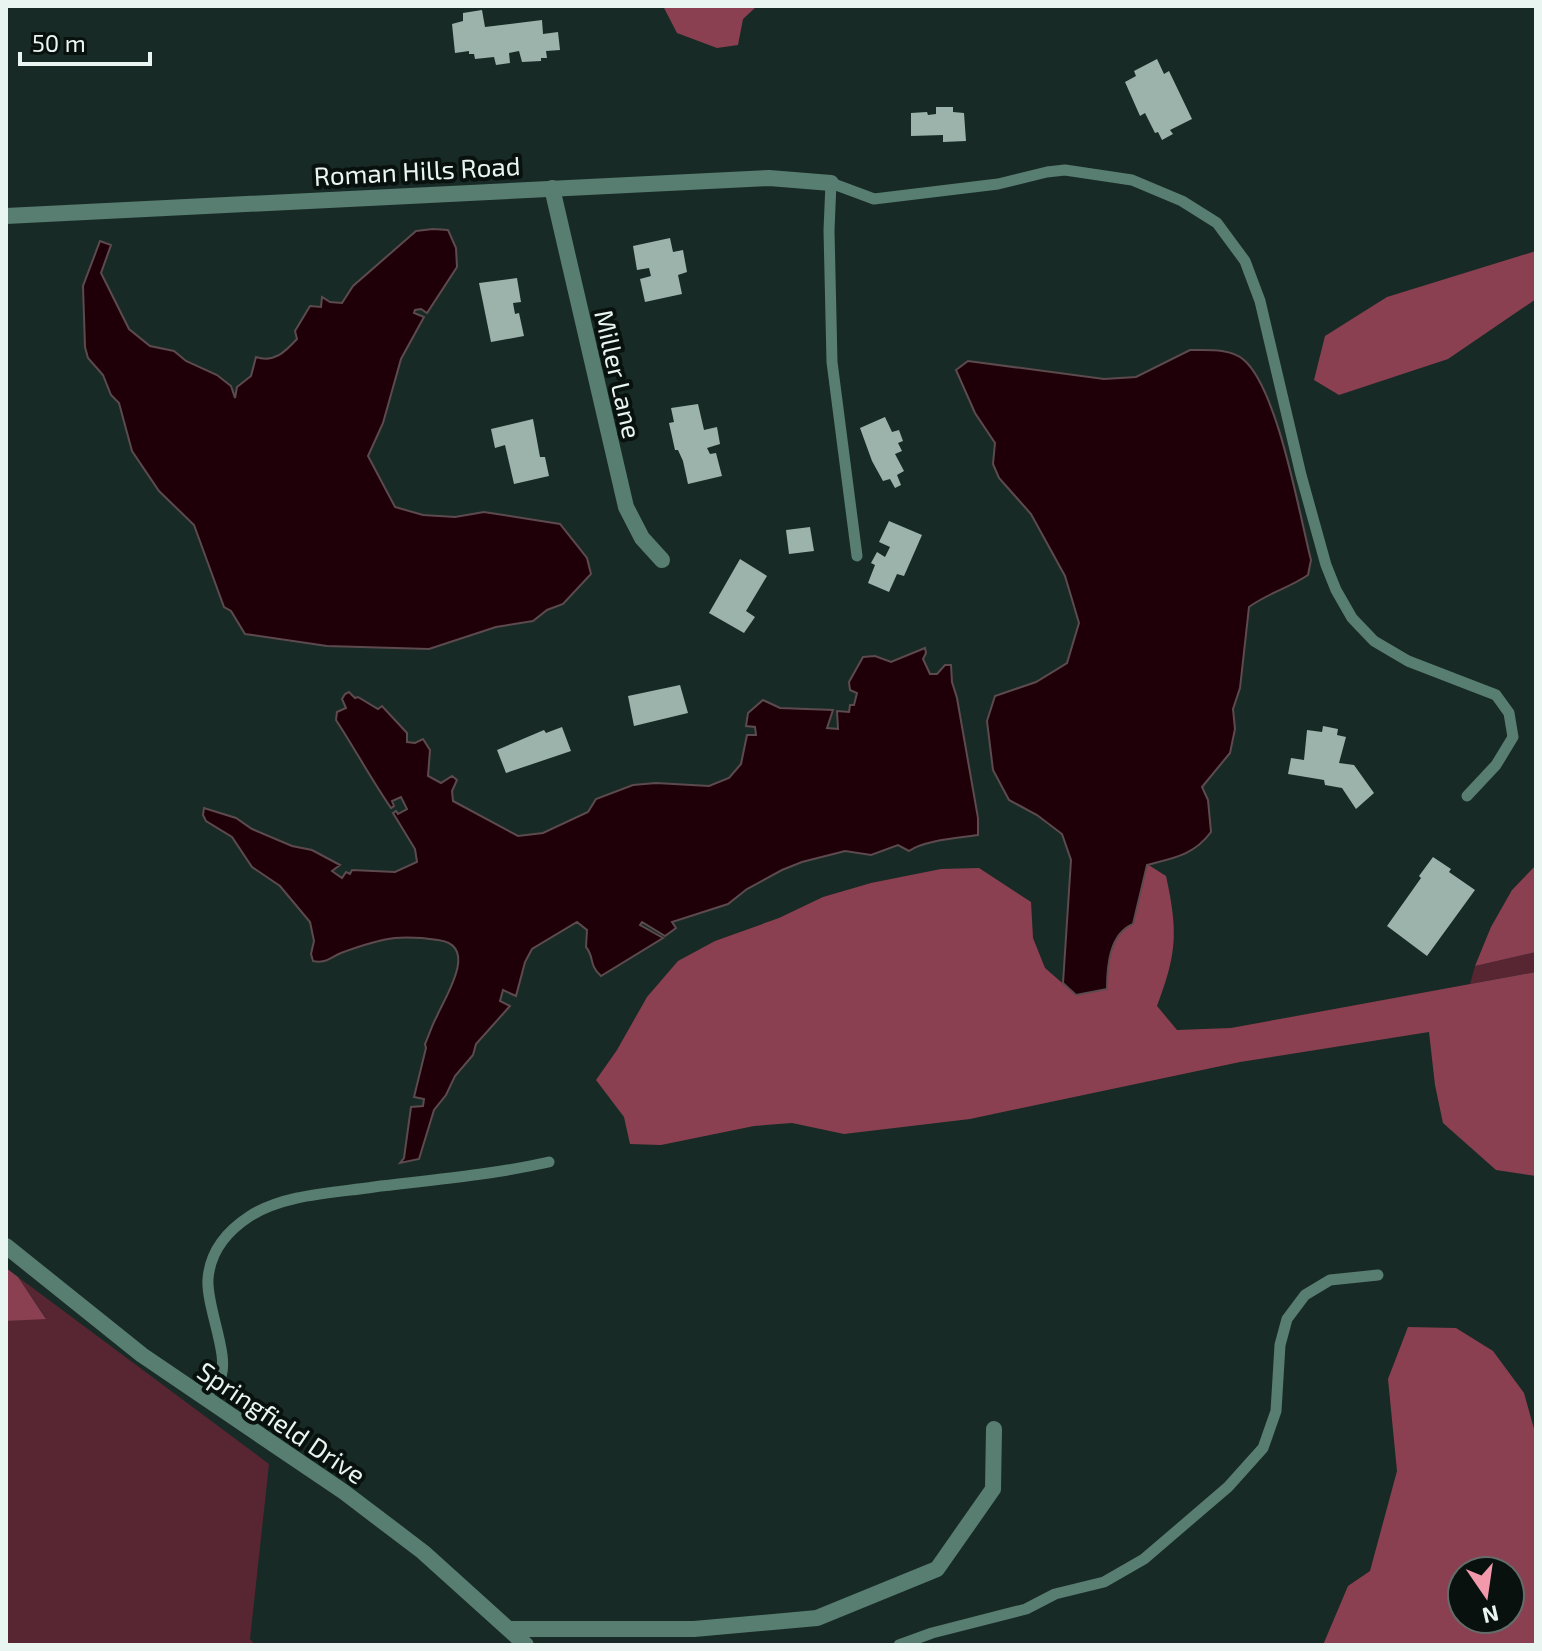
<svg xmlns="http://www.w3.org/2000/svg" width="1542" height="1651" viewBox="0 0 1542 1651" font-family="'Exo 2',sans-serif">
<rect width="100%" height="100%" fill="#182a25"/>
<g fill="#582633">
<path d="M1536,952V972L1470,984L1475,966Z"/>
<path d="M18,1277L269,1464L250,1639L255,1645H6V1321L46,1318Z"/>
</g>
<g fill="#8b4052" fill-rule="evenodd">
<path d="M663,6H757L743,19L738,45L717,48L677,33Z"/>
<path d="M1536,251V299L1448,359L1339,395L1314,380L1325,336L1387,297Z"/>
<path d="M1147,864L1166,876C1178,931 1177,953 1157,1006L1177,1030L1231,1028L1536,972V1176L1496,1170L1443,1123L1435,1085L1429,1032L1240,1062L970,1119L844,1134L792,1123L754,1126L661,1145L630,1144L624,1117L596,1080L617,1050L647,997L678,961L715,941L779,918L823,897L871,883L941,869L979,868L1031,902L1033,938L1045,968L1076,995L1107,988C1107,966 1109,934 1133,924Z"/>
<path d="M1536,865V952L1475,966L1491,927L1512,890Z"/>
<path d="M6,1268L18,1277L46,1319L6,1321Z"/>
<path d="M1408,1327L1456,1328L1493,1351L1524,1393L1536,1436V1645H1323L1348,1586L1370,1571L1397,1471L1388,1379ZM1510,1571V1619H1462V1571Z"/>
</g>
<g fill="#200008" stroke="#5c4a4e" stroke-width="2">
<path d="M433,229L448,230L456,248L457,267L427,313L421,309L415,310L414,313L424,317L401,359L383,423L368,456L395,507L423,515L455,517L484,512L560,524L587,558L591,574L563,604L547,610L533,621L496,627L429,649L327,646L245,634L231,611L224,607L194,525L159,491L132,451L119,403L111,395L103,375L88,358L85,347L83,286L100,241L111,245L101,273L129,329L150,346L174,351L186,361L217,375L231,386L235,398L237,387L251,376L256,357C274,363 285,352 297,339L295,331L310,306L321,307L322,297L330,302L342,303L353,286L416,231Z"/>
<path d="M1190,350C1207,350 1231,348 1244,360C1278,390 1299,513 1311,560L1308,575C1289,588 1268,593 1249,607L1240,688L1233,709L1235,729L1230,753L1202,787L1208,800L1211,832C1194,855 1174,858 1147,865L1133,924C1109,934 1107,967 1107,989L1076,995L1063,983L1071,860L1062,834L1037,815L1009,800L993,770L987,721L995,696L1036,682L1067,663L1079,623L1065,576L1031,514L999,478L993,464L995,443L975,413L956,370L968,361L1104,379L1136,377Z"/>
<path d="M925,648L926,653L923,659L930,674H937L945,665H951L952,682L957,698L978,818V835C959,838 925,840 909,851L898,845L871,855L845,851L802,862L782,870L747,889L728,904L672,922L676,928L665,936L642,922L640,925L663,938L601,976C588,964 595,958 586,947L587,930L577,922L532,949L525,962L516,996L503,990L500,1001L510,1006L476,1044L473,1055L455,1076L446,1095L434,1110L419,1159L400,1163L404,1158L411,1107L423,1106L424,1099L414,1097L426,1048L425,1044C429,1035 432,1025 437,1016C445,997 480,945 438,940C424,938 409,937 395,938C378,940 357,947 341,953C331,957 325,964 313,961L311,954L314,941L310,922L280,886L252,867L232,837L206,821L203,815L204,808L236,818L252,829L292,846L312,850L340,865L332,871L342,878L346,872L350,874L352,870L395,872L417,862L415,849L393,813L396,811L398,814L407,809L401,797L392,801L394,806L391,808C371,779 355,749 336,720L337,712L346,708L342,699L345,694L349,692L355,698L358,697L378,709L382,706L407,733V742L415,743L423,739L430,750L428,776L441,783L452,776L457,780L452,791L453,801L518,836L543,833L588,812L596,799L633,785L656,783L709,786L729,778L741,764L747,735H756L755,727L746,726L748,713L763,700L780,708L833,710L827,728L838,729L837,711L849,712L850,705H854L857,693L850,690L849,682L863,657L875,656L891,662Z"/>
</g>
<g fill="#9cb3ab">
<path d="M482,10L485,27L542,20L543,34L558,32L560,50L546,51L547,58H541V61L522,62L519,51L509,53L510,63L496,65L494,57L475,59L474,54H469V51L455,53L452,24L463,21V13Z"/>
<path d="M1157,59L1164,74L1169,71L1192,119L1170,130L1173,134L1162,140L1158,132L1155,133L1145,113L1140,116L1125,82L1136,76L1134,71Z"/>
<path d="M936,107H953V112L964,113L966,141L943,142V135L911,136V113L927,112L928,115L936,114Z"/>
<path d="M670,238L673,252L683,250L687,272L678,275L682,294L645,302L640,279L651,276L649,268L637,270L633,246Z"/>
<path d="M517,278L521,302L513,303L515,314L519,313L524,336L491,342L479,283Z"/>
<path d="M698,404L704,430L717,427L720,444L707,448L710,454L716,453L722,476L688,484L683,461L678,450H675L669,423L674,422L671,408Z"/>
<path d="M885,417L892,432L899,430L903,441L898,443L902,451L895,454L904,471L897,475L901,485L895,488L890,479L883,481L872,461L860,428Z"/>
<path d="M533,419L540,457H545L549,476L514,484L505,445L495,448L491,429Z"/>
<path d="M889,521L922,535L904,576L897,574L889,592L868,583L875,565L871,563L877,552L885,557L890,547L879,542Z"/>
<path d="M810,527L814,551L789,554L786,530Z"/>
<path d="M740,559L767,576L746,611L755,617L744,633L709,613Z"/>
<path d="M680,685L688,713L634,726L628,696Z"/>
<path d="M1323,726L1338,729L1337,735L1346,737L1339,763L1354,765L1374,793L1356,809L1342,788L1325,785L1324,780L1288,774L1291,758L1304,760L1307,730L1322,732Z"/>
<path d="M562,727L571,751L506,773L497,750L544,730L546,733Z"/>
<path d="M1433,857L1451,869L1449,872L1475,890L1427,956L1387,926L1421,878L1419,876Z"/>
</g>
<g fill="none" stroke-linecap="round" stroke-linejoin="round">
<g stroke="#587d71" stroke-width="11">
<path d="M857,556L832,362L829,230L831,183L874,199L998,184L1047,172L1065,170L1132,180L1182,201L1217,223L1245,261L1260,301L1301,475L1326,565L1336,590L1352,618L1374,641L1408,661L1496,695L1509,713L1513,737L1496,765L1467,796"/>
<path d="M202,1398C207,1393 216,1387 219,1381C232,1359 206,1308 208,1279C210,1252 227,1231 250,1216C285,1194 334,1193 374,1187C432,1180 491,1175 549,1162"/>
<path d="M899,1645L932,1633L1026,1609L1055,1594L1104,1582L1144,1559L1228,1487L1263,1448L1276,1411L1280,1345L1287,1319L1305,1295L1330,1280L1378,1275"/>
</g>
<g stroke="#587d71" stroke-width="16">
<path d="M552,188L626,507L642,538L662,560"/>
<path d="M6,216L769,178L831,183"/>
<path d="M6,1246L142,1355L344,1492L423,1552L526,1645"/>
<path d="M509,1629H694L817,1618L937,1569L993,1489L994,1429"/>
</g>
</g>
<g text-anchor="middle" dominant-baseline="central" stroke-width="8" stroke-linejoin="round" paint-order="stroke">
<g font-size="26" fill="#e9f5f1" stroke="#09110e">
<text transform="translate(417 170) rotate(-3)">Roman Hills Road</text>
<text transform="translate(619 374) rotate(77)">Miller Lane</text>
<text transform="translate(282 1422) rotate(34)">Springfield Drive</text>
</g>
</g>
<rect width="1542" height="1651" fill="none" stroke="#e9f5f1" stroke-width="16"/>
<g transform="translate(1486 1595) rotate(167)"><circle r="38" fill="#09110e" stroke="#636c69" stroke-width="2"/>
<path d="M0-6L14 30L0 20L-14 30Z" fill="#f29aac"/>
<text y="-12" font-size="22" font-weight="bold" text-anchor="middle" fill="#e9f5f1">N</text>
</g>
<path d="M20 52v12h130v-12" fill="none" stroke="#e9f5f1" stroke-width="4"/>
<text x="32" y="52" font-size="24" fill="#e9f5f1" stroke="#09110e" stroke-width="6" paint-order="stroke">50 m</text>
</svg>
